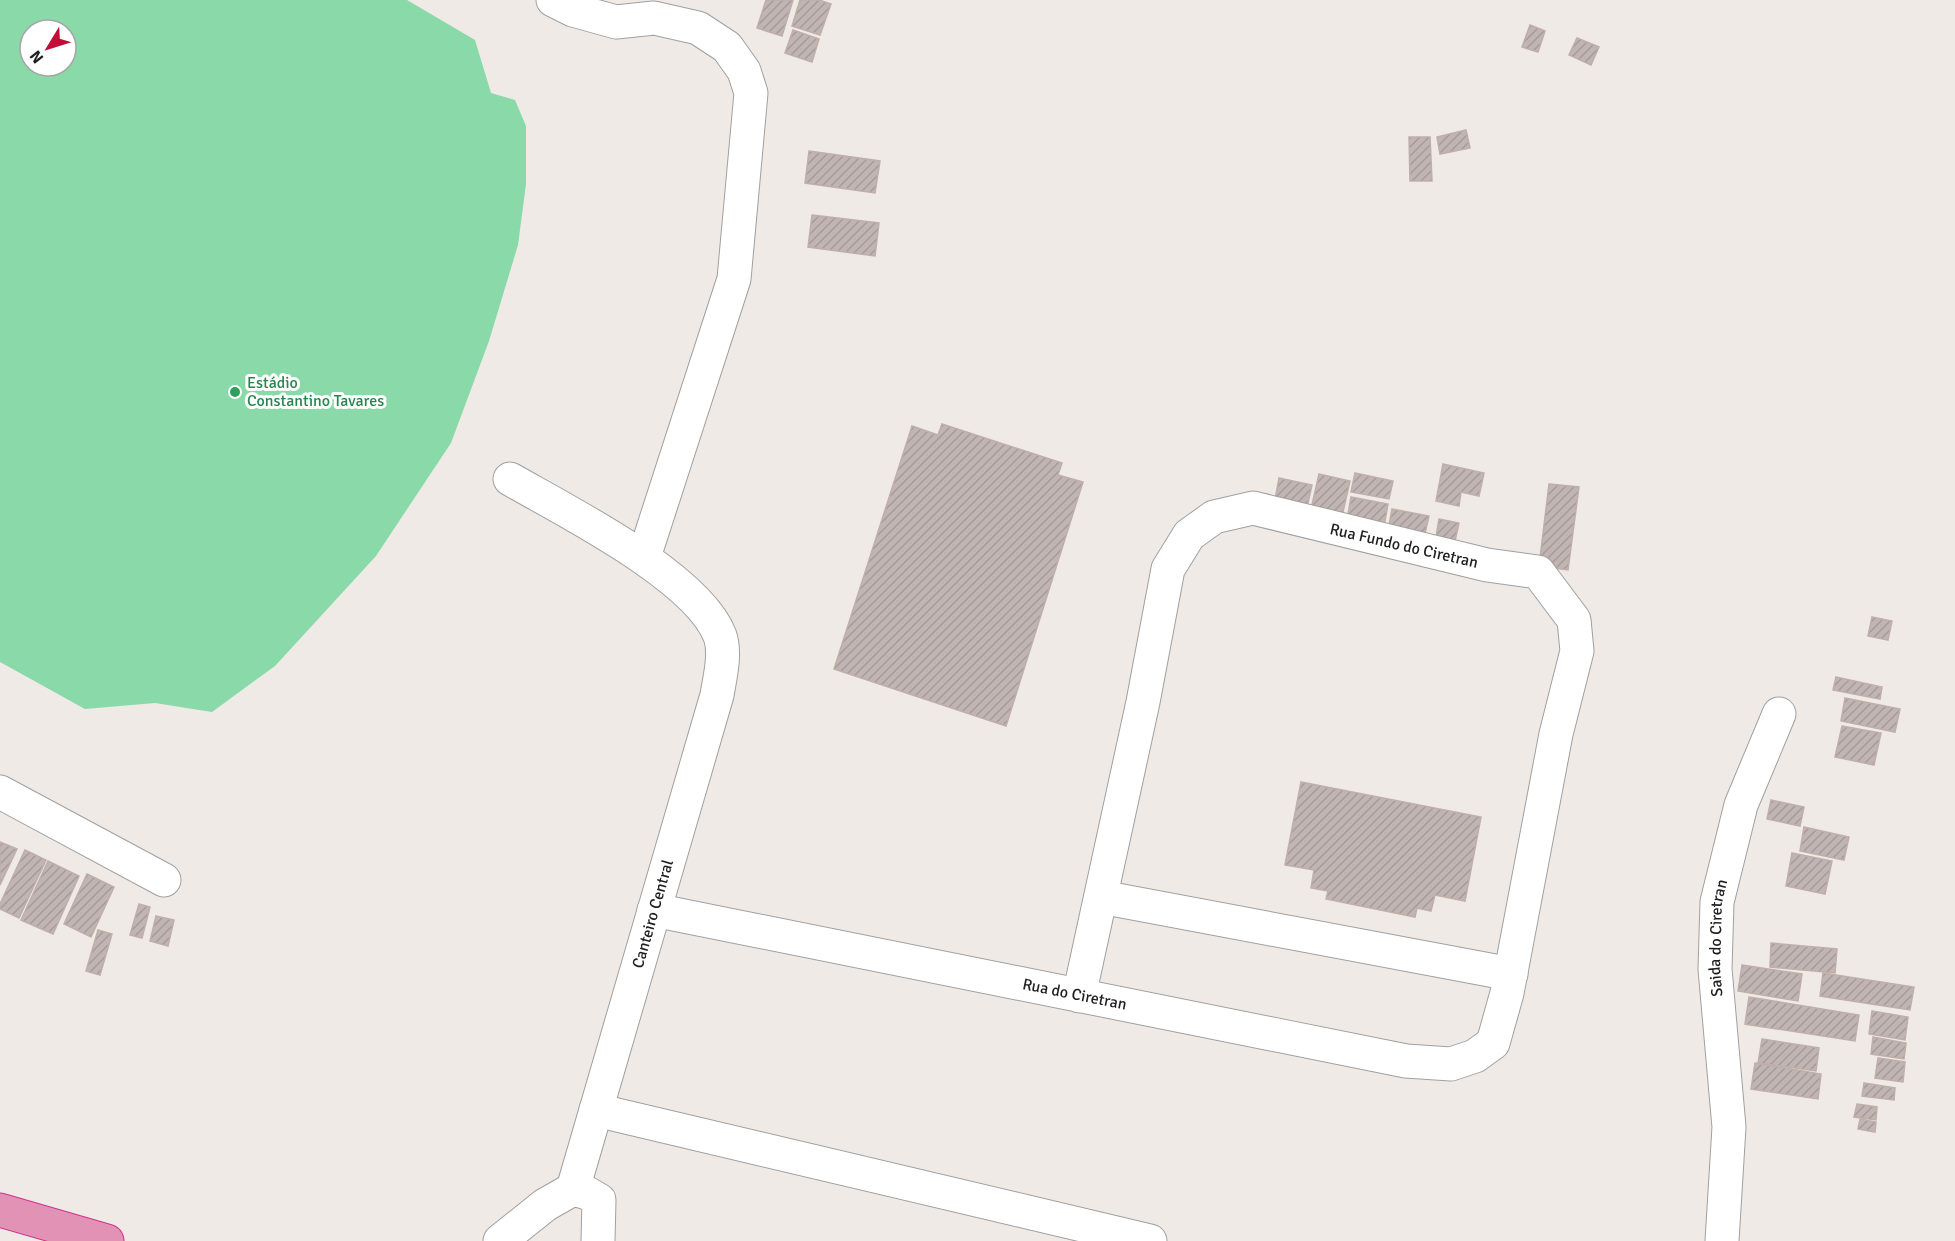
<svg xmlns="http://www.w3.org/2000/svg" width="1955" height="1241" viewBox="0 0 1955 1241" font-family="Signika,sans-serif">
<defs>
<pattern id="building-hatch" width="6" height="6" patternUnits="userSpaceOnUse" patternTransform="scale(1.5)"><rect width="6" height="6" fill="#c0b5b3"/><path d="M-1 1l2-2M0 6l6-6M5 7l2-2" fill="none" stroke="#a59b9a"/></pattern>
</defs>
<rect width="100%" height="100%" fill="#efeae6"/>
<path fill="#8ad9a8" fill-rule="evenodd" d="M0,0H407L475,40L491,93L515,100L526,126V184L518,245L489,341L451,443L376,556L275,666L212,712L155,703L85,709L0,662ZM30,30H66V66H30Z"/>
<g fill="url(#building-hatch)" stroke="#c0aeaa" stroke-width="1.5">
<path d="M766,0H793L782,36L757,28Z"/>
<path d="M800,0H819L831,4L820,35L792,26Z"/>
<path d="M1530,25L1545,31L1538,52L1522,47Z"/>
<path d="M793,30L819,39L812,62L785,53Z"/>
<path d="M1577,38L1599,47L1591,65L1569,55Z"/>
<path d="M1466,130L1470,148L1440,154L1437,137Z"/>
<path d="M1409,137H1430L1432,181H1410Z"/>
<path d="M809,151L880,161L875,193L805,183Z"/>
<path d="M812,215L879,223L875,256L808,247Z"/>
<path d="M942,424L1062,463L1058,475L1083,482L1006,726L834,669L912,426L938,435Z"/>
<path d="M1443,464L1484,473L1479,496L1461,492L1459,506L1436,501Z"/>
<path d="M1355,473L1393,481L1389,499L1351,492Z"/>
<path d="M1319,474L1350,481L1340,525L1309,518Z"/>
<path d="M1279,478L1312,485L1307,507L1275,500Z"/>
<path d="M1549,484L1579,487L1568,570L1539,566Z"/>
<path d="M1351,497L1388,504L1383,532L1346,526Z"/>
<path d="M1392,509L1429,516L1424,538L1388,531Z"/>
<path d="M1439,519L1459,523L1455,541L1436,537Z"/>
<path d="M1872,617L1892,621L1888,640L1868,636Z"/>
<path d="M1836,677L1882,687L1880,699L1833,690Z"/>
<path d="M1845,698L1900,709L1895,732L1841,721Z"/>
<path d="M1842,726L1881,733L1874,765L1835,757Z"/>
<path d="M1301,782L1481,817L1465,901L1435,895L1431,911L1417,908L1415,917L1326,899L1328,891L1311,888L1314,870L1285,865Z"/>
<path d="M1771,800L1804,807L1800,826L1767,819Z"/>
<path d="M1804,827L1849,837L1844,860L1800,851Z"/>
<path d="M0,842L17,849L0,885Z"/>
<path d="M25,850L46,860L19,918L0,909V904Z"/>
<path d="M1792,853L1832,861L1825,894L1786,886Z"/>
<path d="M48,861L79,876L53,934L21,920Z"/>
<path d="M87,874L114,887L91,937L64,924Z"/>
<path d="M139,904L150,907L142,938L130,935Z"/>
<path d="M156,916L174,920L168,946L150,941Z"/>
<path d="M98,930L112,934L100,975L86,971Z"/>
<path d="M1771,943L1837,949L1835,973L1770,967Z"/>
<path d="M1742,965L1802,974L1798,1001L1738,991Z"/>
<path d="M1823,973L1914,987L1910,1010L1820,996Z"/>
<path d="M1749,997L1859,1015L1855,1041L1745,1024Z"/>
<path d="M1872,1011L1908,1017L1905,1040L1869,1034Z"/>
<path d="M1873,1037L1906,1043L1904,1059L1871,1054Z"/>
<path d="M1762,1039L1819,1048L1816,1071L1758,1063Z"/>
<path d="M1878,1058L1905,1062L1903,1082L1875,1078Z"/>
<path d="M1755,1063L1821,1074L1818,1099L1751,1089Z"/>
<path d="M1864,1083L1895,1088L1894,1100L1862,1096Z"/>
<path d="M1857,1104L1877,1107L1876,1120L1854,1117Z"/>
<path d="M1860,1119L1876,1122L1875,1132L1858,1129Z"/>
</g>
<g fill="none" stroke-linecap="round" stroke-linejoin="round">
<defs>
<g id="minor">
<path d="M553,0L573,10L616,22L654,18L698,28L727,47L744,71L751,93L734,279L644,557"/>
<path d="M510,479C564,510 698,577 720,636C726,653 720,677 717,695L573,1189"/>
<path d="M0,792L164,880"/>
<path d="M1101,897L1511,974"/>
<path id="s1" d="M654,910L1406,1061L1451,1064L1475,1056L1493,1043L1507,993L1556,734L1577,651L1574,620L1538,572L1487,565L1253,508L1214,517L1189,535L1168,569L1143,702L1079,996"/>
<path d="M596,1110L1150,1241"/>
<path d="M500,1241L545,1205L573,1189L587,1193L599,1200L598,1241"/>
<path id="s2" d="M1722,1241L1729,1127L1715,969L1717,902L1741,805L1779,714"/>
</g>
<path id="highway" d="M0,1210L107,1241"/>
</defs>
<use href="#minor" stroke="#a0a0a0" stroke-width="35"/>
<use href="#highway" stroke="#d0318d" stroke-width="35"/>
<use href="#minor" stroke="#fff" stroke-width="33"/>
<use href="#highway" stroke="#e293b5" stroke-width="33"/>
</g>
<circle fill="#2e9e5b" stroke="#fff" stroke-width="2" cx="235" cy="392" r="6"/>
<g text-anchor="middle" dominant-baseline="central" stroke-width="6" stroke-linejoin="round" paint-order="stroke">
<g font-size="16" fill="#27864d" stroke="#fff" text-anchor="start">
<text x="247" y="383">Estádio<tspan x="247" dy="18">Constantino Tavares</tspan></text>
</g>
<g font-size="16" fill="#1f1f1f" stroke="#fff">
<text transform="translate(1404 546) rotate(13)">Rua Fundo do Ciretran</text>
<text transform="translate(653 914) rotate(-74)">Canteiro Central</text>
<text stroke="none"><textPath href="#s2" startOffset="304">Saida do Ciretran</textPath></text>
<text stroke="none"><textPath href="#s1" startOffset="429">Rua do Ciretran</textPath></text>
</g>
</g>
<g transform="translate(48 48) rotate(232)"><circle r="28" fill="#ffffff" stroke="#a5a5a5" stroke-width="1.5"/>
<path d="M0-4.5L10 22L0 15L-10 22Z" fill="#c20d38"/>
<text y="-9" font-size="16" font-weight="bold" text-anchor="middle" fill="#1f1f1f">N</text>
</g>
</svg>
